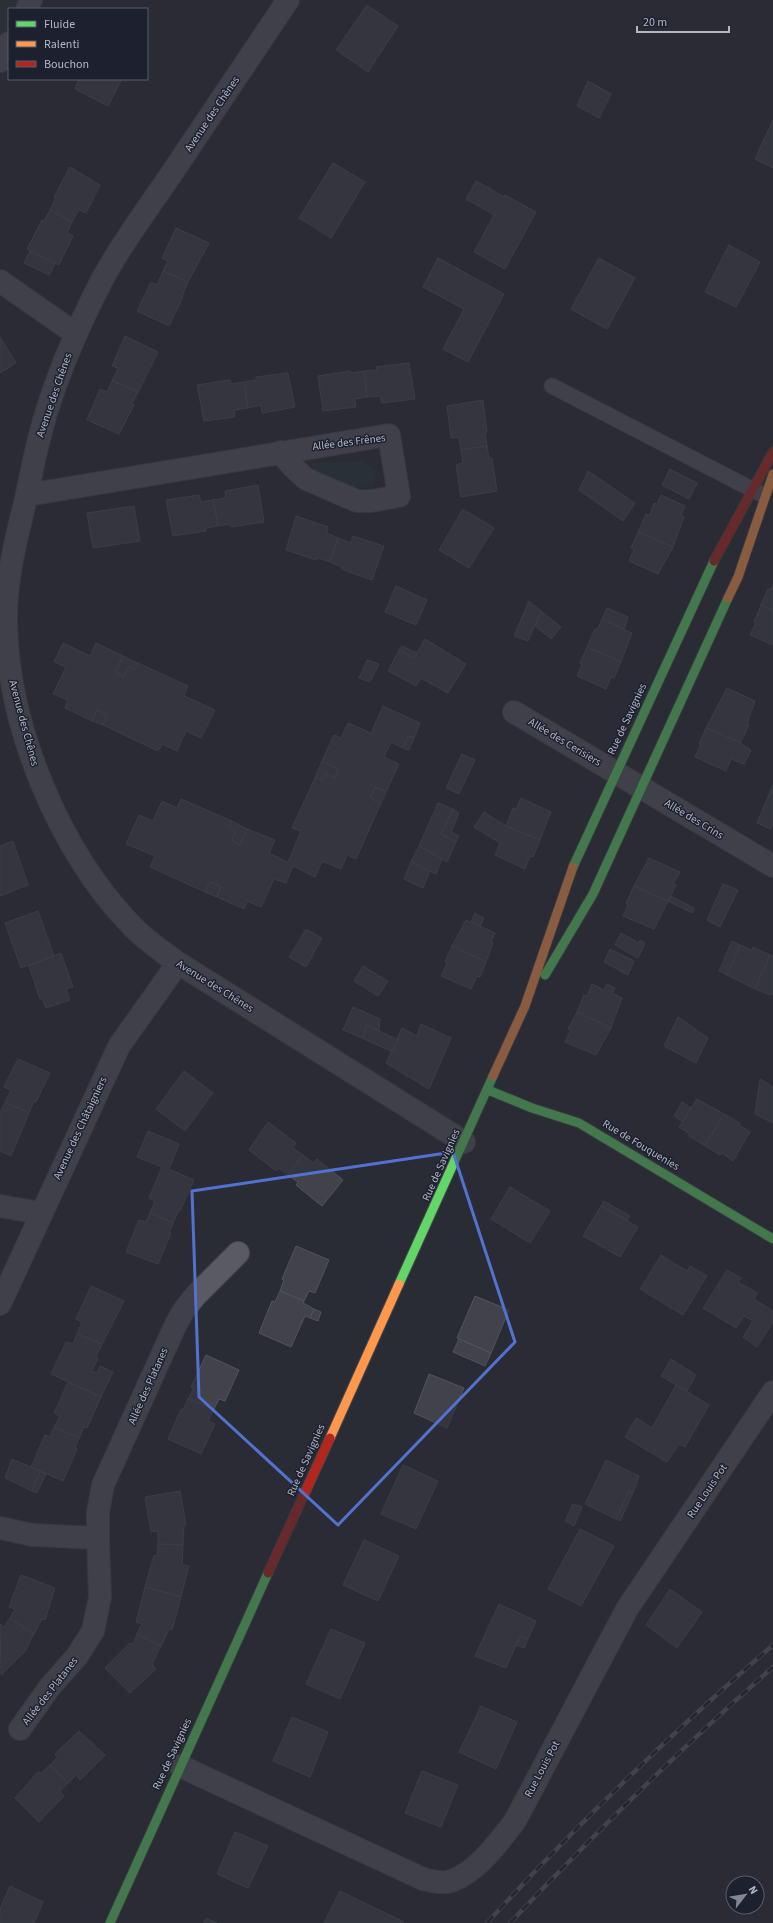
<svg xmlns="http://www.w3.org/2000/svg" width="773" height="1923" viewBox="0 0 773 1923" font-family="'Source Sans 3',sans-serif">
<rect width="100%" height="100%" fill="#2a2c35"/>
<g fill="#2b373d">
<path d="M0,0H33L28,9H9V42L0,57Z"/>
<path d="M362,461L376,470L373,485L357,489L314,474L312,463Z"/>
</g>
<g fill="#41424a" stroke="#51535d">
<path d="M367,5L398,26L368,72L336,50Z"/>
<path d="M79,79H122L108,106L75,89Z"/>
<path d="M588,81L611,94L599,118L577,106Z"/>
<path d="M773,120V168L755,159Z"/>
<path d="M333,163L365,182L331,238L299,218Z"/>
<path d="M70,167L100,185L86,213L79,210L72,222L50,210L56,198L54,197Z"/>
<path d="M476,181L504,197L505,195L536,212L505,269L474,252L494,215L466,199Z"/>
<path d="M50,210L72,222L67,233L73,236L59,265L27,249L42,220L44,221Z"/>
<path d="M176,228L209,243L188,282L163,271L168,261L162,258Z"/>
<path d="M729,245L760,262L736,307L705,292Z"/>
<path d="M30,251L55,264L49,275L24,263Z"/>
<path d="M438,258L504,294L468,362L443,349L464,309L423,287Z"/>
<path d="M599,258L635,278L607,329L571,309Z"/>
<path d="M163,271L188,282L182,296L183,297L169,326L137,311L151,282L157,285Z"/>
<path d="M125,336L158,352L138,392L112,381L118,368L112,366Z"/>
<path d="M0,337L16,363L0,373Z"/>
<path d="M409,363L415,399L382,403L380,396L367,397L364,371L377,370L376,367Z"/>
<path d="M350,371L351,373L364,371L367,397L355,399L356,407L323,411L318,376Z"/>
<path d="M288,373L295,407L262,413L261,405L248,408L244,382L256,380V377Z"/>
<path d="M230,380L231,384L244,382L248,408L234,410L235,417L204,421L197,385Z"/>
<path d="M112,381L138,392L132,403L134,405L119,434L87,420L100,389L107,392Z"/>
<path d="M483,400L487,432L485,433L487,446L461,450L459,437L451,438L447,406Z"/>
<path d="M487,446L489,458H492L497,491L461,497L456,465L463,463L461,450Z"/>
<path d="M670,469L697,483L689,499L662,485Z"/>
<path d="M588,471L635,503L623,521L579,490Z"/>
<path d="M258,485L264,522L231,527L230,524L218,526L213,500L226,498L225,491Z"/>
<path d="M199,495L201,502L213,500L218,526L206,528V531L173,536L166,500Z"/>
<path d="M661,495L685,506L681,515L684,517L673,547L638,532L646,514L650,515L654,503L657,504Z"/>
<path d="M134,506L140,541L93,548L87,513Z"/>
<path d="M463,509L494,528L469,568L439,550Z"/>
<path d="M296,516L328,527L327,533L338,538L330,562L317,558L316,560L286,550Z"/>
<path d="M638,532L673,547L658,574L629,561L634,549L631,548Z"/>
<path d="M353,536L384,546L372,580L341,569L342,567L330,562L338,538L351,543Z"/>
<path d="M773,584V611L761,605L768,589H771Z"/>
<path d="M396,586L427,600L416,625L385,612Z"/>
<path d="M529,601L541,611L528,641L514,636Z"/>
<path d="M761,605L773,611V645L750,635L756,623L754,622Z"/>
<path d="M607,608L628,617L624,629L602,619Z"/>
<path d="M541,611L561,627L551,639L535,626Z"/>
<path d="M602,619L632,633L621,662L587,647L595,629L597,630Z"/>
<path d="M425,639L466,664L448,693L421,678L416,686L388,671L399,650L414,658Z"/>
<path d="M63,643L90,656L96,643L123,656L115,672L124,677L129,666L135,669L138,663L188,686L184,696L215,710L201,738L186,731L177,751L162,744L158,751L103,725L107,715L97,710L92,721L65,708L68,700L53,694L66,667L54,662Z"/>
<path d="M402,646L417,653L414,658L399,650Z"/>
<path d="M587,647L621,662L614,678L611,677L606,689L577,676L582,664L580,663Z"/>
<path d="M123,656L138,663L135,669L129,666L124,677L115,672Z"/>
<path d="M367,660L379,664L370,682L359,678Z"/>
<path d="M727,688L755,701L747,724L749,725L740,744L706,728Z"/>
<path d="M383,706L420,723L414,738L408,736L403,748L391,742L384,757L399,764L386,792L375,787L370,798L381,803L356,859L347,855L341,869L322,861L315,877L293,866L286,883L274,879L261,907L247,901L244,909L217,897L221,887L210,882L205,892L150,867L155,856L126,844L139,815L153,821L162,801L177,808L181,799L232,821L229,827L236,831L232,841L240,845L247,829L275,840L269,853L288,862L301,831L292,828L315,778L322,780L325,773L335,778L338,769L322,761L334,735L341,738L348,723L371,733Z"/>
<path d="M97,710L107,715L103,725L92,721Z"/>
<path d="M706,728L739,742L751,750L744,764L731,759L726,771L695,757L701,744H699Z"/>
<path d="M408,736L414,738L409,750L403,748Z"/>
<path d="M462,754L475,760L459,794L446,788Z"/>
<path d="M322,761L338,769L335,778L325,773L322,780L315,778Z"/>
<path d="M773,785V824L771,829L757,823Z"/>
<path d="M375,787L386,792L381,803L370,798Z"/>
<path d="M521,798L551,812L540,840L506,826L513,808L516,809Z"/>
<path d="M438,803L453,809L441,834L456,842L447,862L419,846Z"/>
<path d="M453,809L459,813L451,832L459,836L456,842L441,834Z"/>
<path d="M484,812L506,826L540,840L533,857L530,856L525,869L495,855L500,843L474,827Z"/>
<path d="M232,821L247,829L240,845L232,841L236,831L229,827Z"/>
<path d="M13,841L28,885L0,896V846Z"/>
<path d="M419,846L442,859L436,874L411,862Z"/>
<path d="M649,858L680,872L673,884L676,885L668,901L634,886Z"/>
<path d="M411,862L430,871L423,888L404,879Z"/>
<path d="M210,882L221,887L217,897L205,892Z"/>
<path d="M723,884L738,890L720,927L707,920Z"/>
<path d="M634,886L668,901L654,929L623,916L628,905L626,903Z"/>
<path d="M671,896L694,908L692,913L668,901Z"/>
<path d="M38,911L54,956L21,968L5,923Z"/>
<path d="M475,913L484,918L480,926L471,922Z"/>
<path d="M466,920L495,933L491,942L493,943L486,962L452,946Z"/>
<path d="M306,929L322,938L306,967L289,957Z"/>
<path d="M621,933L639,943L640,940L645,943L638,958L615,945Z"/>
<path d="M732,941L740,945L727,975L719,971Z"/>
<path d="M740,945L752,950L753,947L770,955L755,989L727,975Z"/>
<path d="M452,946L486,962L480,977L477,976L471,989L441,976L447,964L445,962Z"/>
<path d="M610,949L634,961L628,975L604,962Z"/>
<path d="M61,953L73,987L66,989L70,1000L46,1008L42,999H40L29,966Z"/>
<path d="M770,955L773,956V994L771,995L755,989Z"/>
<path d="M363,966L388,981L378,996L354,981Z"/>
<path d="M592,984L604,990L607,984L615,988L612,993L622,998L611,1028L577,1012L584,995L587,996Z"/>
<path d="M353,1007L380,1019L379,1031L367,1025L362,1038L343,1030Z"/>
<path d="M577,1012L611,1028L596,1055L565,1042L571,1030L568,1029Z"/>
<path d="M678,1017L708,1038L696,1063L664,1046Z"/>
<path d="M421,1024L451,1038L429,1089L386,1063L402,1028L417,1036Z"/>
<path d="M367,1025L398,1040L393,1052L362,1038Z"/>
<path d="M18,1059L50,1073L36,1102L34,1101L29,1113L5,1102L11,1090L4,1087Z"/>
<path d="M184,1071L213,1093L185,1131L156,1109Z"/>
<path d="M760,1079L773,1087V1123L755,1114Z"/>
<path d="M697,1099L724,1114L705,1146L689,1136L690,1134L679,1127Z"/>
<path d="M5,1102L29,1113L11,1156L0,1151V1112Z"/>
<path d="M682,1102L691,1108L683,1122L674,1116Z"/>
<path d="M724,1114L740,1123L739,1125L750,1132L733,1161L722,1153L720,1155L705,1146Z"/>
<path d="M268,1122L296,1143L293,1148L303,1155L288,1175L278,1168L276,1171L249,1150Z"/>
<path d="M148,1131L179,1144L169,1169L194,1180L180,1211L179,1210L173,1223L150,1213L155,1201L149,1198L162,1167L137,1157Z"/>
<path d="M303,1155L313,1163L317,1159L343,1180L322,1206L296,1185L298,1182L288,1175Z"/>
<path d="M510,1187L550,1211L530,1243L491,1219Z"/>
<path d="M604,1201L630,1216L627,1220L601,1206Z"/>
<path d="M601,1206L638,1227L620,1257L583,1236Z"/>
<path d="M150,1213L173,1223L169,1233H171L158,1264L126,1252L139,1220L146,1222Z"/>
<path d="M296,1246L329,1260L315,1293L309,1291L304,1301L280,1291L284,1280L282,1279Z"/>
<path d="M661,1255L687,1271L690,1266L707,1276L683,1315L640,1289Z"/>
<path d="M727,1270L741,1278L738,1282L757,1293L754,1299L773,1311V1322L757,1347L743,1337L753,1321L744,1316L736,1328L703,1308Z"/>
<path d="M91,1286L124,1301L102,1344L77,1334L82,1322L76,1319Z"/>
<path d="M280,1291L304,1301L303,1303L314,1309L310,1318L305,1316L291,1347L259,1333L272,1301L275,1302Z"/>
<path d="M475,1296L509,1310L491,1353L457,1338Z"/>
<path d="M314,1309L321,1312L318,1321L310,1318Z"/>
<path d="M77,1334L102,1344L96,1356L98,1358L92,1371L97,1373L100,1366L113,1372L101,1397L51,1374L66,1342L73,1344Z"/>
<path d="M459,1339L491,1353L485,1366L453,1352Z"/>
<path d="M206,1355L239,1370L225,1401L219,1399L214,1409L188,1399L194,1388L191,1387Z"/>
<path d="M671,1359L696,1375L687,1391L661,1376Z"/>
<path d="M429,1374L464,1388L447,1428L414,1413Z"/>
<path d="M68,1382L101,1397L87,1428L84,1427L79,1438L54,1427L60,1416L54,1413Z"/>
<path d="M676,1385L709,1405L685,1447L679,1444L667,1462L625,1437L636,1418L652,1428Z"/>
<path d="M188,1399L214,1409L208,1421L215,1424L201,1454L168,1439L181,1409L183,1410Z"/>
<path d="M54,1427L79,1438L75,1448L77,1449L63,1481L31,1467L45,1435L50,1437Z"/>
<path d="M12,1459L40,1471L32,1491L5,1478Z"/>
<path d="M606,1460L639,1476L633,1493L629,1491L616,1519L585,1504Z"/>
<path d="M403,1465L438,1481L416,1529L381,1514Z"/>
<path d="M40,1471L46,1474L37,1493L32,1491Z"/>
<path d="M180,1491L186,1525H184L183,1545L158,1544V1531L151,1532L145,1497Z"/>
<path d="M629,1491L633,1493L620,1521L616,1519Z"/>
<path d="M573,1504L582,1507L574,1526L565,1521Z"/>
<path d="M580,1529L614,1546L581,1606L548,1589Z"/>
<path d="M364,1540L399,1556L378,1601L343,1585Z"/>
<path d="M158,1544L183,1545L182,1564L189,1566L181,1597L145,1587L154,1555L157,1556Z"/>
<path d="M21,1575L55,1588L45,1620L42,1619L34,1634L10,1618L15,1609L9,1607Z"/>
<path d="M145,1587L181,1597L172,1630L169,1629L161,1646L137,1634L142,1624L136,1622Z"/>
<path d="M670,1589L702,1612L677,1648L646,1625Z"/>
<path d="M499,1604L536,1621L528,1639L520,1636L506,1668L475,1656Z"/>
<path d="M10,1618L34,1634L25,1651L1,1675L0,1624L4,1627Z"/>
<path d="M331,1629L365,1643L340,1699L306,1684Z"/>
<path d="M137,1634L161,1646L152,1664L156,1669L130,1693L105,1668L130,1643L133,1644Z"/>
<path d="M520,1636L528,1639L524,1648L516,1645Z"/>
<path d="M481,1706L517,1722L496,1769L459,1752Z"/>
<path d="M292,1717L328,1732L310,1777L273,1761Z"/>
<path d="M79,1731L105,1755L80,1780L76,1775L68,1783L50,1765L58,1757L55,1754Z"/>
<path d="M50,1765L68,1783L60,1791L64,1796L39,1822L15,1798L38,1772L41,1773Z"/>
<path d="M422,1771L458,1785L441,1827L405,1813Z"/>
<path d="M235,1832L268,1846L248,1888L217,1874Z"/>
<path d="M10,1886L43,1902L34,1923H0V1909Z"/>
<path d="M340,1891L404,1922L403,1923H324Z"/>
<path d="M206,1918L217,1923H204Z"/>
</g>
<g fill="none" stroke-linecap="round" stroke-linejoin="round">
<defs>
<path id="lane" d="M552,386L761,494"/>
<g id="street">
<path d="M288,0C249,58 211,115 172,173C149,207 123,241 103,278C77,328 54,381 40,435C35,454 31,474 27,494C17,536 5,579 6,623C8,727 59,850 131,925C145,940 162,951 178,963L464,1142"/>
<path d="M27,9L31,0"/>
<path d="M0,61L9,43"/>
<path d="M0,281L76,334"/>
<path d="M27,495L389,435L399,496L371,501H357L306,479L293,467L280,452"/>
<path d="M514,712L773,866"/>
<path d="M0,1206L41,1213"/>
<path d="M0,1304L119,1046L178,963"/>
<path d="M0,1528L33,1535L98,1538V1512L103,1485L176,1324L184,1310L196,1295L238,1253"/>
<path d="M20,1729L49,1688L77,1656L93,1631L100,1597L98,1538"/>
<path d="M180,1766L423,1879C431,1881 439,1883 447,1882C474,1876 499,1842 515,1821L627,1609L773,1392"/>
</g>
<g id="fast">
<path d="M573,867L714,561"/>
<path d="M545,975L593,894L728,598"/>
<path d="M488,1090L532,1108L579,1123L773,1239"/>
<path d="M399,1284L493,1076"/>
<path d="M110,1923L268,1573"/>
</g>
<g id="slow">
<path d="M728,598L738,577L773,474"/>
<path d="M493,1076L525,1006L573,867"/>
<path d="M330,1438L399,1284"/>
</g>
<g id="jam">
<path d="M714,561L773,452"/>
<path d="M268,1573L330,1438"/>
</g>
</defs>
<use href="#lane" stroke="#46474e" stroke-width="17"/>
<use href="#street" stroke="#46474e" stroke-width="24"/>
<use href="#fast" stroke="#46474e" stroke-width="11"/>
<use href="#slow" stroke="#46474e" stroke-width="11"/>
<use href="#jam" stroke="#46474e" stroke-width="11"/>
<use href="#lane" stroke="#595a63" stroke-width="15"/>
<use href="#street" stroke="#595a63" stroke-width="22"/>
<use href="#fast" stroke="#63d668" stroke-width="9"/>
<use href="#slow" stroke="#ff974d" stroke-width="9"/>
<use href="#jam" stroke="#b3261e" stroke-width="9"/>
<defs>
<g id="rail">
<path d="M487,1923C576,1825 673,1732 773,1645"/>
<path d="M510,1923C594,1834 681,1748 773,1667"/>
</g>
</defs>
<use href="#rail" stroke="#5d5f67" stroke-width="4.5"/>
<use href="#rail" stroke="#1d202f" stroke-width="3" stroke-dasharray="9" stroke-linecap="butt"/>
</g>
<path d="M0 0H773V1923H0ZM453,1152L515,1342L338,1525L199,1397L192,1191Z" fill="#2a2c35" fill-opacity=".55" fill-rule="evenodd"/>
<path fill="none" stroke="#5272d1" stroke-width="3" stroke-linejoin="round" d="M453,1152L515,1342L338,1525L199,1397L192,1191Z"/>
<g text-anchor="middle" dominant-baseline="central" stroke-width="3" stroke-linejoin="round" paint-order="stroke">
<g font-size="11" fill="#b3b6c5" stroke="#1d202f">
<text transform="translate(212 114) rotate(-56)">Avenue des Chênes</text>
<text transform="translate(54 395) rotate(-71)">Avenue des Chênes</text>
<text transform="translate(349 442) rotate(-7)">Allée des Frênes</text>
<text transform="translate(627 719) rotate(-65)">Rue de Savignies</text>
<text transform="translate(24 723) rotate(75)">Avenue des Chênes</text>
<text transform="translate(565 742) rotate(31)">Allée des Cerisiers</text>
<text transform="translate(694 819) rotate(31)">Allée des Crins</text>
<text transform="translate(215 986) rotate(32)">Avenue des Chênes</text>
<text transform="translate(80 1128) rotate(-65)">Avenue des Châtaigniers</text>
<text transform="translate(641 1145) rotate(31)">Rue de Fouquenies</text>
<text transform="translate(441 1165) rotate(-66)">Rue de Savignies</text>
<text transform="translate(148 1386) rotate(-66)">Allée des Platanes</text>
<text transform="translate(306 1460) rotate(-66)">Rue de Savignies</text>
<text transform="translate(707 1491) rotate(-56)">Rue Louis Pot</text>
<text transform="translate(50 1691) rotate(-52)">Allée des Platanes</text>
<text transform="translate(172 1754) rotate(-65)">Rue de Savignies</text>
<text transform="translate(542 1769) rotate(-62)">Rue Louis Pot</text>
</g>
</g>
<rect x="8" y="8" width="140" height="72" fill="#1d202f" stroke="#595c6b"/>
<rect x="16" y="21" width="20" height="6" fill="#63d668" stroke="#595c6b"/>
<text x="44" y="28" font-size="12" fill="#b3b6c5">Fluide</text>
<rect x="16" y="41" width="20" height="6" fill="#ff974d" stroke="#595c6b"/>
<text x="44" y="48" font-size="12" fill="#b3b6c5">Ralenti</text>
<rect x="16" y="61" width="20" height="6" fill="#b3261e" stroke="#595c6b"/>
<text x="44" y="68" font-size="12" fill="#b3b6c5">Bouchon</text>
<g transform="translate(745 1895) rotate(59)"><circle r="19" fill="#1d202f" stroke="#595c6b"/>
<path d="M0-3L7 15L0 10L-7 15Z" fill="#838693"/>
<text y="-6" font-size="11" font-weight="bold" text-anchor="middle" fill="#b3b6c5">N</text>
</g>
<path d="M637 26v6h92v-6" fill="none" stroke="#b3b6c5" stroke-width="2"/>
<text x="643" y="26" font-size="12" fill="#b3b6c5" stroke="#1d202f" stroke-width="3" paint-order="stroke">20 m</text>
</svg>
